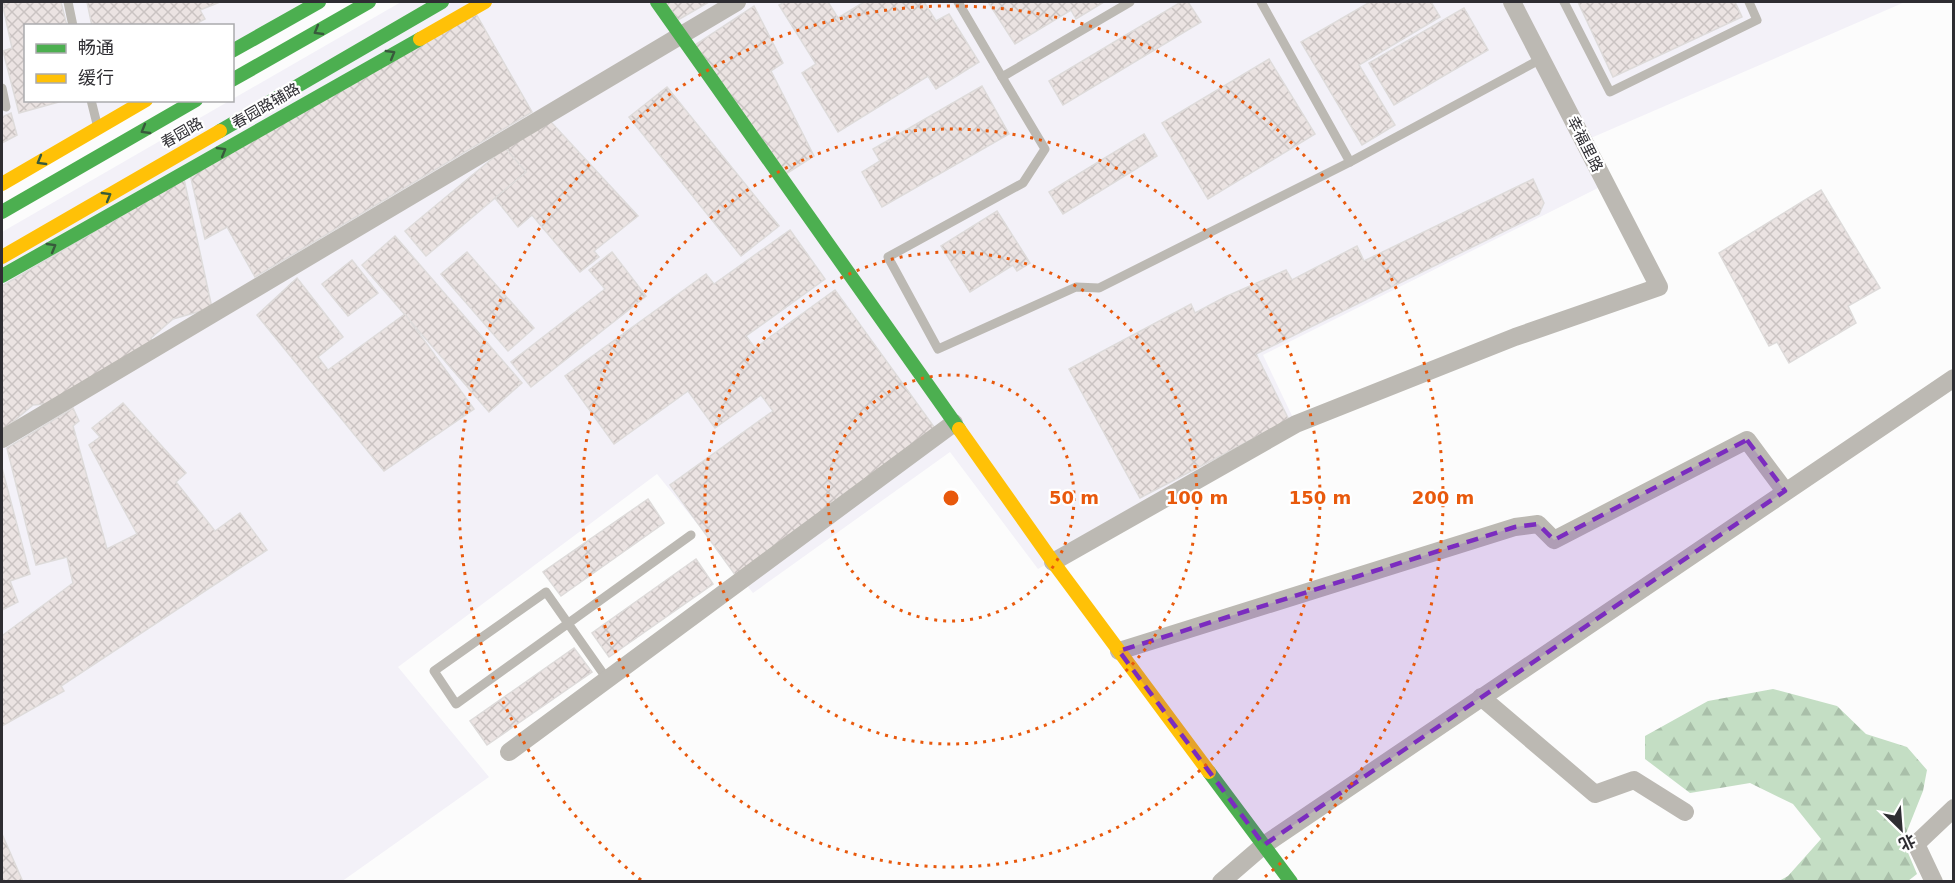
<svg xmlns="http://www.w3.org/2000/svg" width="1955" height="883" viewBox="0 0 1955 883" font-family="'DejaVu Sans','Noto Sans SC',sans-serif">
<defs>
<pattern id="forest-firs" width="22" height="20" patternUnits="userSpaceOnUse" patternTransform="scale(1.5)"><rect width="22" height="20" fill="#c4dec4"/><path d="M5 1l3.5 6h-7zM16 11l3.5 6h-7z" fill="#a9bfa9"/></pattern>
<pattern id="building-cross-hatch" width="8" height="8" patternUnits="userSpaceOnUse" patternTransform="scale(1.5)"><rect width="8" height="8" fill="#ebe3e2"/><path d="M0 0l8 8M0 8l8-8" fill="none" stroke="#cac3c2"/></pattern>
</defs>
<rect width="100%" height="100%" fill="#fcfcfc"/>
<g fill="#f3f1f8">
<path d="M2,2H314L233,47L232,26H26V100L136,101L2,176Z"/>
<path d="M401,2H1506L1598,188L1263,355L1296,424L1038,569L950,452L753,593L657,474L398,667L489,777L341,882L2,881V232Z"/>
<path d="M1512,2H1905L1584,141Z"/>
</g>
<path fill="url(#forest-firs)" d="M1773,689L1837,706L1866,734L1907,747L1927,770L1923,791L1903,841L1917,874L1908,881H1779L1788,876L1821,839L1793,804L1750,783L1690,793L1645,759V736L1708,701Z"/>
<g fill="url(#building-cross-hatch)" stroke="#dedbda" stroke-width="1.5">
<path d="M2,2H61L67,26H26V100H66L19,113L3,51L12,48Z"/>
<path d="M87,2H220L200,10L205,19L192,26H92Z"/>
<path d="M665,2H709L678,20Z"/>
<path d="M785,2H828L838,18L864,2H924L936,21L949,14L979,62L936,89L928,76L838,132L802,73L816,64L779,5Z"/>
<path d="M988,2H1104L1076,19L1071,10L1015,44Z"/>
<path d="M1181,2H1188L1201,22L1063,105L1049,81Z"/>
<path d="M1370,2H1431L1440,17L1359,65L1395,125L1362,145L1301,42Z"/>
<path d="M1578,2H1735L1742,17L1613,77Z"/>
<path d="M754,6L783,63L771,71L814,156L786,174L695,45Z"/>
<path d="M1464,8L1488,50L1394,105L1369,63Z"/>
<path d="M475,12L532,112L255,277L227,227L205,239L190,174Z"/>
<path d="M1269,59L1315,134L1208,199L1162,123Z"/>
<path d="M982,86L1009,134L882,207L862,172L880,161L873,149Z"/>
<path d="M667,87L779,226L741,256L629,117Z"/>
<path d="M11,113L17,135L2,143V117Z"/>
<path d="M550,121L638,216L594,251L599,257L580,272L532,215L518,227L495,198L526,172L505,148Z"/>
<path d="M1144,134L1157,156L1063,214L1049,192Z"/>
<path d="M505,148L526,172L426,256L405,231Z"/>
<path d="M184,179L212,308L173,319L151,338L152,343L56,403L33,405L2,431V286Z"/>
<path d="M1533,179L1544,203L1539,214L1256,354L1289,420L1140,498L1069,369L1191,304L1195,313L1225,297L1286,270L1292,280L1357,246L1364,261Z"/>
<path d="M1821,190L1880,288L1848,306L1856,323L1789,363L1777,342L1769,346L1719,253Z"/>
<path d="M997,211L1030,263L1017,271L1013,265L970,292L941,246Z"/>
<path d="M790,230L825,279L746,336L755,348L835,290L937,431L736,576L670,485L773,411L761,395L715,428L688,391L614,444L565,376L706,274L714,284Z"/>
<path d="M395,236L522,383L489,412L362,265Z"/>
<path d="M467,252L534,328L508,351L441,274Z"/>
<path d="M612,252L646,296L531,387L511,362L605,289L589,270Z"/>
<path d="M352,260L378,293L348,316L322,284Z"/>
<path d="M297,278L343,337L318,357L328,370L405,314L474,409L384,471L257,315Z"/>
<path d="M123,403L186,473L176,482L215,531L240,513L267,550L61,686L64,691L2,726V636L73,583L67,557L36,565L7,448L73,408L79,421L73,426L107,549L137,534L89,445L100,437L92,428Z"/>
<path d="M2,468L30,574L10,581L18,602L2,610Z"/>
<path d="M648,499L664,523L561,596L543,572Z"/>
<path d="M696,559L713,584L609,657L592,633Z"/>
<path d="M574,648L592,672L487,745L470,721Z"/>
<path d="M2,834L23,882H2Z"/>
</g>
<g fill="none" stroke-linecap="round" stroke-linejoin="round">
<g stroke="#bcb9b3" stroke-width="9">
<path d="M68,2L73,26"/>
<path d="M958,2L1002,77"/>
<path d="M1130,2L1002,77L1045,149L1023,183L888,257L938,349L1076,287L1099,288L1350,162L1541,59"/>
<path d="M1261,2L1350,162"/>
<path d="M1564,2L1610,92L1757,20L1749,2"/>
<path d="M2,88L6,107"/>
<path d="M91,100L97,124"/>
<path d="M607,679C587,650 566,621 546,592L434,671L456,704L691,535"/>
</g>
<g stroke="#bcb9b3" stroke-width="18">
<path d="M2,439L737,2"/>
<path d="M1053,562L1296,424L1515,337L1659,287L1512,2"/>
<path d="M1119,651L1515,527L1538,524L1554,540L1747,440L1785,491"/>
<path d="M1481,697L1595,794L1634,780L1685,812"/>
<path d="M509,752L954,423"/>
<path d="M1221,882L1264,845L1954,378"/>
<path d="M1934,882L1916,844L1954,808"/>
</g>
<g stroke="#4caf50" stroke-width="14">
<path d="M657,2L959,429"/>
<path d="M232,51L319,2"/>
<path d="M232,80L369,2"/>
<path d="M220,131L442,2"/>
<path d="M2,212L196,100"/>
<path d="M2,276L420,39"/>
<path d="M1209,772L1291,882"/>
</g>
<g stroke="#ffc107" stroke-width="14">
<path d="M420,39L485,2"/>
<path d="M2,184L146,100"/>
<path d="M2,257L220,131"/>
<path d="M959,429L1053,562L1209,772"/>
</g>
</g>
<defs><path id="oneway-chevron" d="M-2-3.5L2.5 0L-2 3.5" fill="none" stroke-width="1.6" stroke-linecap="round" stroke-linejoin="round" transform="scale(1.5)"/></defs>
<g stroke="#385a3c">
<use href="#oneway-chevron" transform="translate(318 31) rotate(150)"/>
<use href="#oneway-chevron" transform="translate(391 54) rotate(-30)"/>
<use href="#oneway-chevron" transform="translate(145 130) rotate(150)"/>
<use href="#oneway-chevron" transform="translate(222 151) rotate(-30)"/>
<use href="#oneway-chevron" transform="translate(41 161) rotate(150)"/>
<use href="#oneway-chevron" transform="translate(107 196) rotate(-30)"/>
<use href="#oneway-chevron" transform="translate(52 247) rotate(-30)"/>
</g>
<path fill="#7b2cbf" fill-opacity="0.2" stroke="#7b2cbf" stroke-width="4.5" stroke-dasharray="12 8" stroke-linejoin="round" d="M1747,440L1785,491L1264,845L1119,651L1515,527L1538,524L1554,540Z"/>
<g fill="none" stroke="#e8590c" stroke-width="3" stroke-dasharray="3 6">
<circle cx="951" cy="498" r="123"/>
<circle cx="951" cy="498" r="246"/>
<circle cx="951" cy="498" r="369"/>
<path d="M641 880A492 492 0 1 1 1261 880"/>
</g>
<g text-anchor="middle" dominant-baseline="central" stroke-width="4.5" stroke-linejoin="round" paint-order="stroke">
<g font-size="15" fill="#2e2d32" stroke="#fff">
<text transform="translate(266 106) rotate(-30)">春园路辅路</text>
<text transform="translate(182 133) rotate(-30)">春园路</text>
<text transform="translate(1585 144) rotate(63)">幸福里路</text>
</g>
</g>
<circle cx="951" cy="498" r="9" fill="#e8590c" stroke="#fff" stroke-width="3"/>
<g font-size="18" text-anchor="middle" font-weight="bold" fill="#e8590c" stroke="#fff" stroke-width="4.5" stroke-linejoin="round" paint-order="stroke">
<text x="1074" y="504">50 m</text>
<text x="1197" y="504">100 m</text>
<text x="1320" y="504">150 m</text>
<text x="1443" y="504">200 m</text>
</g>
<rect width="1955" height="883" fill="none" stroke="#2e2d32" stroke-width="6"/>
<rect x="24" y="24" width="210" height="78" fill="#ffffff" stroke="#ababad" stroke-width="1.5"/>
<rect x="36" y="44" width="30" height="9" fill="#4caf50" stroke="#ababad" stroke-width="1.5"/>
<text x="78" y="54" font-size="18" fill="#2e2d32">畅通</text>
<rect x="36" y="74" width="30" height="9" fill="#ffc107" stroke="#ababad" stroke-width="1.5"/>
<text x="78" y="84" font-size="18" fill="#2e2d32">缓行</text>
<g transform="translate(1901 829) rotate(155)" stroke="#ffffff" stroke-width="4.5" paint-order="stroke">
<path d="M0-4.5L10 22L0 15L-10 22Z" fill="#2e2d32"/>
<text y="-9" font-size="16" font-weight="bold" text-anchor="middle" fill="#2e2d32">北</text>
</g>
</svg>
